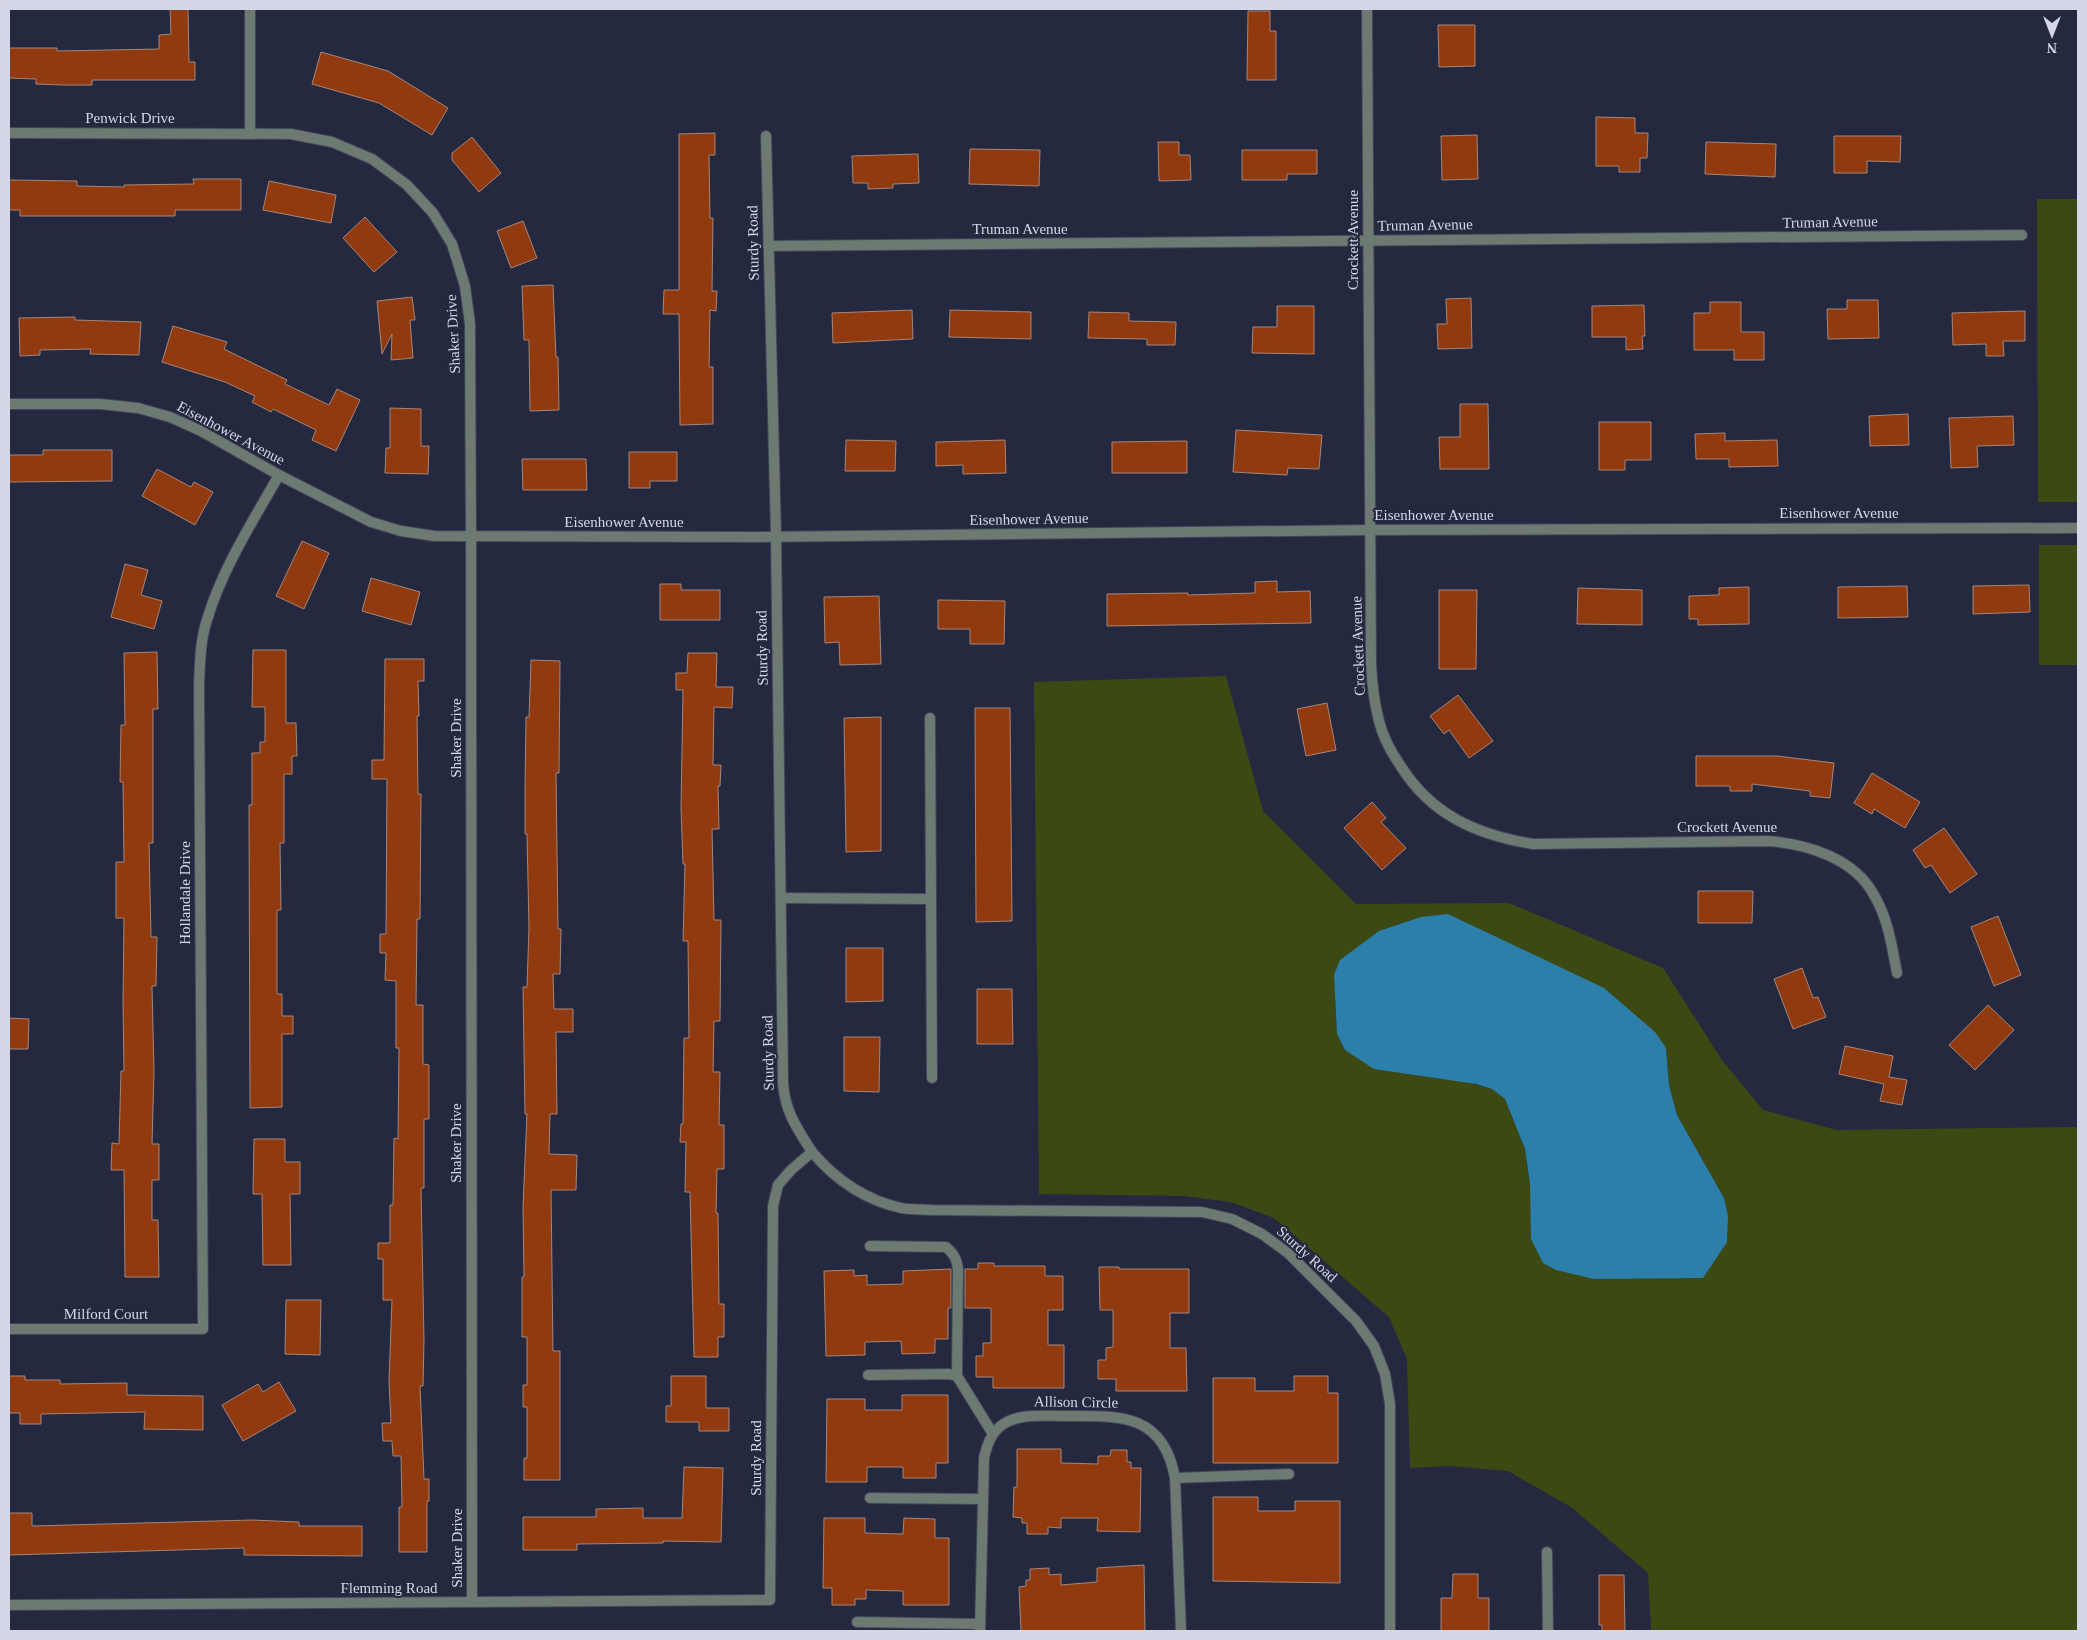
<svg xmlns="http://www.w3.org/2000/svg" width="2087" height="1640" viewBox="0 0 2087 1640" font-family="Georgia,serif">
<rect width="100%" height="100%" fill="#252940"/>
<g fill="#3d4913" fill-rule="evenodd">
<path d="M2037,199H2078V502H2038Z"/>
<rect x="2039" y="545" width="39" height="120"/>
<path d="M1226,676L1263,811L1356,904L1509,903L1663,968L1722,1060L1763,1110L1836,1130L2078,1127V1631H1651L1648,1573L1571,1507L1508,1471L1449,1466L1410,1468L1407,1359L1389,1317L1274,1218L1231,1202L1184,1196L1039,1194L1034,682ZM1334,975L1666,1048L1669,1085L1677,1115L1724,1198L1728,1216L1727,1242L1530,1184L1525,1149L1505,1099L1492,1089L1345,1050L1337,1034Z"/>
</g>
<path fill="#2b7faa" d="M1448,914L1604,988L1655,1032L1666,1048L1669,1085L1677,1115L1724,1198L1728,1216L1727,1242L1703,1278L1594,1279L1556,1270L1543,1263L1531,1239L1530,1184L1525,1149L1505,1099L1492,1089L1476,1084L1374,1069L1345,1050L1337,1034L1334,975L1340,960L1379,931L1421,917Z"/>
<g fill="#913a0f" stroke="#a5867a">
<path d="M170,9H188L189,62H195V80H92V85H64L36,84V79L9,78V48H57V51L159,49V35L171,34Z"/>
<path d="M1248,11H1270V31H1276V80H1247Z"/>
<path d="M1438,25H1475V66L1439,67Z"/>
<path d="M321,52L388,71L448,108L432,135L379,103L312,84Z"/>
<path d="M1596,117L1635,118V133H1648L1647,158H1640V172H1619V166H1596Z"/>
<path d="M715,133V155H709L710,218H713L712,291H717L716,311L710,310L709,367H713V424L680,425L679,314H663L664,290H679V134Z"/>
<path d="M1477,135L1478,179L1442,180L1441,136Z"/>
<path d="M1834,136H1901L1900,162L1867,161V173H1834Z"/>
<path d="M472,137L501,173L479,192L452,160V153Z"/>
<path d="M1158,142H1179V155H1190L1191,180L1159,181Z"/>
<path d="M1706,142L1776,144L1775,177L1705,174Z"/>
<path d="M970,149L1040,150L1039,186L969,184Z"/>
<path d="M1242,150H1317V174H1287V180H1242Z"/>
<path d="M918,154L919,183L893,184V188L868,189V183H853L852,156Z"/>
<path d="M193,179H241V210H175V216H20V210H9V180L77,181V186L124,187V185L194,184Z"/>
<path d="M269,181L336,195L331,223L263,210Z"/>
<path d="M365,217L397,252L374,272L343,238Z"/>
<path d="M523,221L537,258L511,268L497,231Z"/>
<path d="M553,285L556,357H558L559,410L530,411L529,340H524L522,286Z"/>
<path d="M412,297L415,320H410L413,358L391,360L392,334L382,354L377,301Z"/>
<path d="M1471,298L1472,348L1438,349L1437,324H1447L1446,299Z"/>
<path d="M1847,300H1878L1879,338L1828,339L1827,309H1847Z"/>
<path d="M1710,302H1741V332H1764V360H1734V350H1694V313H1710Z"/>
<path d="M1644,305L1645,336H1642L1643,349L1626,350V337H1592V306Z"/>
<path d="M1277,306H1314V354L1252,353L1253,327H1277Z"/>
<path d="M912,310L913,339L833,343L832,313Z"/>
<path d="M950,310L1031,312V339L949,337Z"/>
<path d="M2025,311V341H2003L2004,356H1986V344L1953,345L1952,313Z"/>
<path d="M1089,312L1129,313V321L1176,322L1175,345H1147V339L1088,338Z"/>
<path d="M75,317V320L141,322L139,355L90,354L91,349L40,350V355L20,356L19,318Z"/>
<path d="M173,326L227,342L224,349L287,380L285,384L329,405L337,389L360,400L336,451L312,440L316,430L273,409L271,412L252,402L255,396L225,382L162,362Z"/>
<path d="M1460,404H1488L1489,469H1440L1439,437H1460Z"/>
<path d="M390,408L421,409V446H429L428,474L385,473L386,448H390Z"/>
<path d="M1908,414L1909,445L1870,446L1869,416Z"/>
<path d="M2013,416L2014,445L1977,446L1978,467L1951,468L1949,418Z"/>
<path d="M1599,422H1651V460H1625V470H1599Z"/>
<path d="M1236,430L1322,435L1319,469L1288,468L1287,475L1233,472Z"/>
<path d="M1725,433V441L1777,440L1778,466L1729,467V459H1696L1695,434Z"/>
<path d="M846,440L896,441L895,471H845Z"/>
<path d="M1005,440L1006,473L963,474V465L936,466V442Z"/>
<path d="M1187,441V473H1112V442Z"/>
<path d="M43,450H112V481L9,482V455H43Z"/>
<path d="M629,452H677V481H650V488H629Z"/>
<path d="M522,459H586L587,490H523Z"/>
<path d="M157,469L191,487L194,482L213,492L195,525L142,496Z"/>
<path d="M302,541L329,553L304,609L276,596Z"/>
<path d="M125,564L148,570L141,595L162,601L154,629L111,617Z"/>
<path d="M371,578L420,592L411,625L362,611Z"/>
<path d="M1277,581V592L1310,591L1311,623L1107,626V594L1188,593V595L1255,593V582Z"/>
<path d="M660,584H681V590H720V620H660Z"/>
<path d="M2029,585L2030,612L1973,614V586Z"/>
<path d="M1907,586L1908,617L1838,618V587Z"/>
<path d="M1749,587V624L1698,625V619H1689V596L1719,595V588Z"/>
<path d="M1578,588L1642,590V625L1577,624Z"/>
<path d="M1439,590H1477L1476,669H1439Z"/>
<path d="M879,596L881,664L840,665L839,642L825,643L824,597Z"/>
<path d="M938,600L1005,601L1004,644H970V629H938Z"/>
<path d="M253,650H286V723H296L297,756H292V774H284V843H280L281,910H277V994H282V1016H293V1034H282V1107L250,1108L249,805H252V753H260V742H265V707H252Z"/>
<path d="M157,652L158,709H153V843H149L151,937H157L156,986H152L154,1072L152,1144H159V1180H152V1220H158L159,1277H125L124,1170H111L112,1143L119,1144L121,1071H124L123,1003L124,918H116V862H124L123,782H120L121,725H125L124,653Z"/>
<path d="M688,653H717L716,687H733L732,708L714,707L713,765H721L720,786H718L719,829H712L714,920H721L720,1021H714L713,1072H720L719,1125H724V1169H717L716,1213H718L719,1304H724V1337H718V1357H694L690,1192H685L686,1142H680L681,1124H683L684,1038H689L688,941H683L685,864H683L681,808L683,690H676V673H687Z"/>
<path d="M385,659H424V681H418L419,716H417L418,794H421L420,919H417L416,1005H423V1064L429,1065V1119H424V1188H421L424,1340L423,1386H420L424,1479H429V1501H427V1552H399V1507H402L401,1456H393L392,1441H383L382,1423H391L389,1381L392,1300H383V1259H378V1243H390V1205H393L394,1138L398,1139L399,1048H396V981L385,980L386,953H380V934H386L387,779H372V760H384Z"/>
<path d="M531,660L560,661L559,773H556L558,929H561L560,974H553L554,1009H573V1032H556L557,1114H550L549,1154L577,1155L576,1190H551L553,1351H560V1480H524V1458H527V1407H523V1385H527V1337H522V1277H524L523,1207L527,1114H525L523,987H527L529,928L527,834H525V789L526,717H529Z"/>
<path d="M1458,695L1493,741L1469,758L1449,730L1444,734L1430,716Z"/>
<path d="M1327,703L1336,750L1306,756L1297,709Z"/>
<path d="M975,708H1010L1012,921L976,922Z"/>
<path d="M881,717V851L846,852L844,718Z"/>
<path d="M1696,756H1777L1834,763L1830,798L1810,796V791L1752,784V791H1730V786H1696Z"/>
<path d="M1872,773L1920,802L1905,828L1874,809L1872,814L1854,803Z"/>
<path d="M1372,802L1386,818L1381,822L1406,848L1382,870L1344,828Z"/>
<path d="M1944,828L1977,874L1950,893L1931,865L1925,868L1913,850Z"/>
<path d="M1698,891H1753L1752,923H1698Z"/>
<path d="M1998,916L2021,975L1994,986L1971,927Z"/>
<path d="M846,948H883V1001L846,1002Z"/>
<path d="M1802,968L1813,998L1818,997L1826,1017L1793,1029L1774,979Z"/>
<path d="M977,989H1012L1013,1044H977Z"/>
<path d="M1988,1005L2014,1030L1975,1070L1949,1045Z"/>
<path d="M9,1018L29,1019L28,1049H9Z"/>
<path d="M844,1037H880L879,1092L844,1091Z"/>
<path d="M1845,1046L1893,1056L1889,1077L1907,1080L1902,1105L1880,1101L1884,1084L1839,1074Z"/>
<path d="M254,1139H285V1162H300V1194H290L291,1265H263L262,1194H253Z"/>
<path d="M978,1263H994V1266H1045V1276H1063V1310H1048V1345H1064V1388H993V1377H976V1356H983V1343H991V1308H965V1269H978Z"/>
<path d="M1099,1267H1119V1269H1189V1313H1170V1348H1186L1187,1391H1116V1379H1098V1360H1106V1348L1113,1347V1310H1100Z"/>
<path d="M951,1269V1308H948V1339H935V1353L902,1354L901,1341L865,1342V1355L826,1356L824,1271L854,1270V1276L867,1275V1285L903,1284V1271Z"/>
<path d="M286,1300H321L320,1355L285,1354Z"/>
<path d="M9,1376H25V1380H60V1384L127,1383V1395L203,1396V1430L144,1429L145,1412L41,1414V1424H20V1413H9Z"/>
<path d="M671,1376H706V1408H729V1431H699V1422H666V1406H671Z"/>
<path d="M1294,1376H1328V1393H1338V1463H1213V1378H1255V1391H1294Z"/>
<path d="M279,1382L296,1411L243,1441L222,1405L258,1384L263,1392Z"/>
<path d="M902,1395H948V1463H936V1478H903V1467H867V1482H826L827,1399H865V1410H902Z"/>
<path d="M1017,1449H1061V1463L1098,1464V1456H1110L1111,1450H1127V1462H1131V1468H1141L1140,1532L1097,1531L1098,1518H1061V1528L1048,1527V1534H1027V1523H1022V1518L1013,1517L1014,1487H1017Z"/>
<path d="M684,1467L723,1468L721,1542L663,1541V1543L577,1544V1550H523V1517H596V1509L643,1508V1518H682Z"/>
<path d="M1213,1497H1258V1511H1295V1501H1340V1583L1213,1581Z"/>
<path d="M9,1513H32V1526L252,1520L299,1522V1526H362V1556L244,1555V1548L9,1555Z"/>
<path d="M824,1518H865V1533L903,1534L904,1518L935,1519V1538H949V1605H903V1591L866,1590V1599H855V1605H832V1588H823Z"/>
<path d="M1144,1565L1145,1631H1021L1019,1587L1026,1586V1580H1030V1569L1049,1568V1575L1061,1574V1585L1097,1582V1568Z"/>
<path d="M1453,1574H1478V1598H1489V1631H1441V1598H1452Z"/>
<path d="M1599,1575H1624L1625,1631H1602V1625H1599Z"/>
</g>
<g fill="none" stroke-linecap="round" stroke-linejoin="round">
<defs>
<g id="lane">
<path d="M781,898L931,899L930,718"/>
<path d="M931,899L932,1078"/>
<path d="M870,1246L946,1247C954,1254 957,1259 958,1270L957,1376"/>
<path d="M868,1375L949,1374L957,1376L993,1434"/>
<path d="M1175,1478L1289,1474"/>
<path d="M870,1498L983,1499"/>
<path d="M857,1622L980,1624"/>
</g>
<g id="street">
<path d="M250,9V133"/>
<path d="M1367,9L1371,664C1372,683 1374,702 1379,721C1383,737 1391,752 1400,765C1431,815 1477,835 1533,844L1768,841C1807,844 1854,858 1874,895C1888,918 1892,947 1897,973"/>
<path d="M9,133L291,134L332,142L372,159L407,185L433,213L452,244L465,286L470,324L471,538L472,1602"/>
<path d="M768,246L2022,235"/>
<path d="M9,404H100L138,408L170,417L201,431L279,475L371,522L401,531L434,536L753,537L1370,530L2078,528"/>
<path d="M812,1152C835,1179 865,1200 901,1208C911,1210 922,1209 932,1210L1202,1212L1232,1219L1262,1234L1288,1253L1356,1321L1374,1346L1385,1374L1390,1404V1631"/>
<path d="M9,1329H203L199,685C200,664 200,641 207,620C222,569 253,521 279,475"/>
<path d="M1547,1552L1548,1631"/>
<path d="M9,1605L770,1600L773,1206L778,1185L791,1170L812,1152C797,1128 785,1112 783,1083L776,536L766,136"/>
<path d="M980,1631L984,1458C987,1445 991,1433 1002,1425C1019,1413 1043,1416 1062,1416C1117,1416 1163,1411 1175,1478L1181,1631"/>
</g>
</defs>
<use href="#lane" stroke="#41455b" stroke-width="12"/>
<use href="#street" stroke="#41455b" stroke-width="12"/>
<use href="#lane" stroke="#6d7a72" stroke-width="10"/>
<use href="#street" stroke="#6d7a72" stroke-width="10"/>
</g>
<g text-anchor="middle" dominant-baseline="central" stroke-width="4" stroke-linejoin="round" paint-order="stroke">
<g font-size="15" fill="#d4d7e7" stroke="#252940">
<text x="130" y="118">Penwick Drive</text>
<text transform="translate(1830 222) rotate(-1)">Truman Avenue</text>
<text transform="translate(1425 225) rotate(-1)">Truman Avenue</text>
<text x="1020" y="229">Truman Avenue</text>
<text transform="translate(1353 240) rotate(-90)">Crockett Avenue</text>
<text transform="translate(753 243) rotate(-91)">Sturdy Road</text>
<text transform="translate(453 334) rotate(-93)">Shaker Drive</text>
<text transform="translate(231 433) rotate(28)">Eisenhower Avenue</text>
<text x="1839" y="513">Eisenhower Avenue</text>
<text x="1434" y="515">Eisenhower Avenue</text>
<text transform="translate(1029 519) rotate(-1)">Eisenhower Avenue</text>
<text x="624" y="522">Eisenhower Avenue</text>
<text transform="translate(1358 646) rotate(-92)">Crockett Avenue</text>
<text transform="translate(762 648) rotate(-91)">Sturdy Road</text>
<text transform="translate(456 738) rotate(-90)">Shaker Drive</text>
<text x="1727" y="827">Crockett Avenue</text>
<text transform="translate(185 893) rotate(-90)">Hollandale Drive</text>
<text transform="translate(768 1053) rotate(-91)">Sturdy Road</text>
<text transform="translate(456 1143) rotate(-90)">Shaker Drive</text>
<text transform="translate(1307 1254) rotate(42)">Sturdy Road</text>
<text x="106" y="1314">Milford Court</text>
<text transform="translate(1076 1402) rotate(1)">Allison Circle</text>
<text transform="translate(756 1458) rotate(-90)">Sturdy Road</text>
<text transform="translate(457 1548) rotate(-90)">Shaker Drive</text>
<text x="389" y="1588">Flemming Road</text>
</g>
</g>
<rect width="2087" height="1640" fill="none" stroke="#d4d7e7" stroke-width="20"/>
<g transform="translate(2052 35) rotate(180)" stroke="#252940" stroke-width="4" paint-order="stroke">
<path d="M0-4L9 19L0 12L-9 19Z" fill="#d4d7e7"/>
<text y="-8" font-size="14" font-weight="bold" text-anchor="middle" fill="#d4d7e7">N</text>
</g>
</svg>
